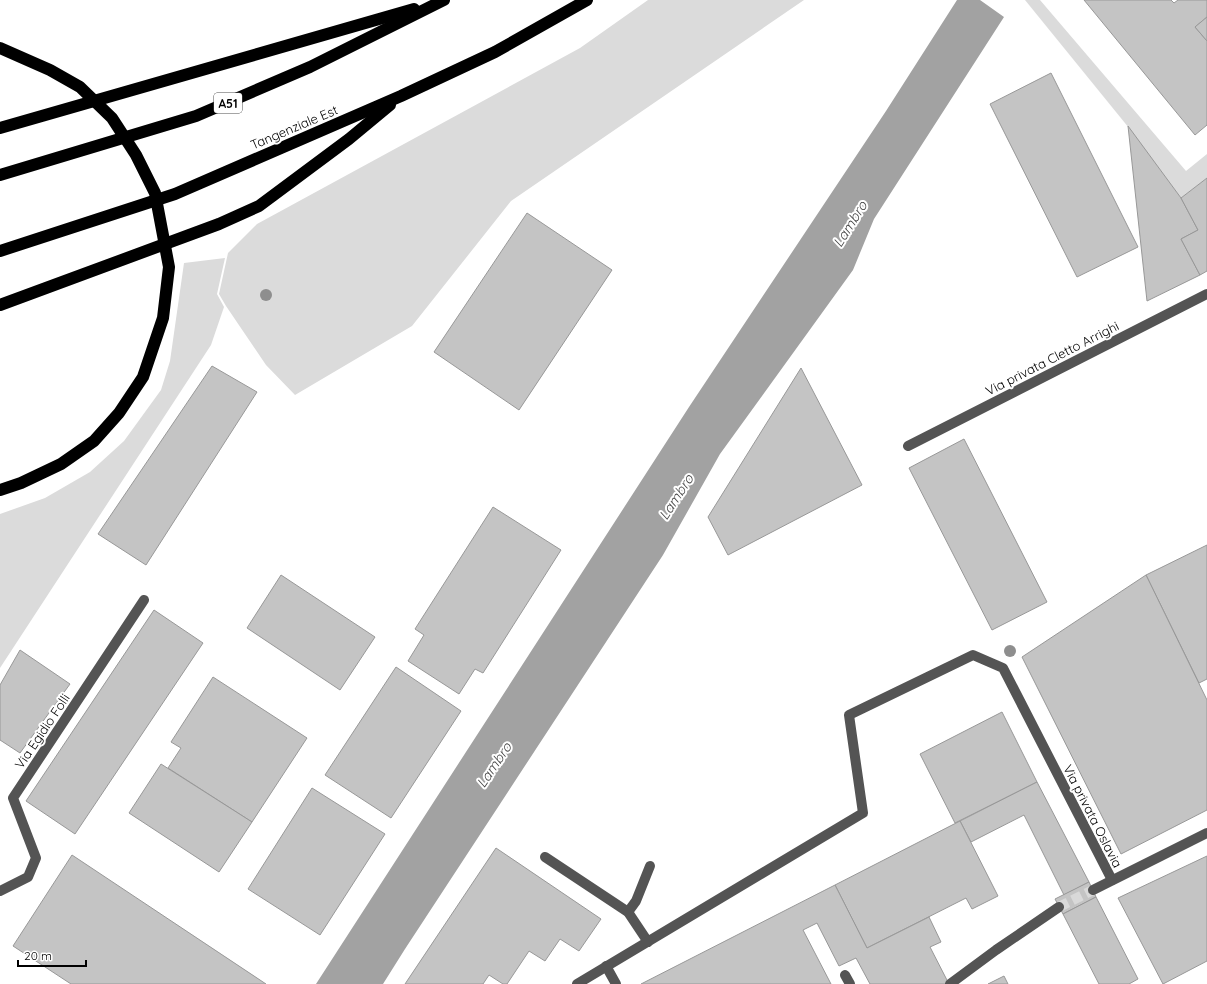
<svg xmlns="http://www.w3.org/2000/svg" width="1207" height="984" viewBox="0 0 1207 984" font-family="Quicksand,sans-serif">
<rect width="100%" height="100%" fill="#fff"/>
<g fill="#dbdbdb">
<path d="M648,0H804L511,201L412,326L295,395L266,365L226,306L219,294L228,253L257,224L580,48Z"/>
<path d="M1025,0H1040L1186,171L1207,154V178L1181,198L1129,128Z"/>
<path d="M225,258L217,294L224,307L211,345L0,668V514L45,498L90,472L124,441L161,390L170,361L184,263Z"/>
</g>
<path fill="#a2a2a2" d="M957,0H980L1004,17L874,219L853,270L720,454L663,555L405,949L383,984H316L689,407L886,111Z"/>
<g fill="#c4c4c4" stroke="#989898">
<path d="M1084,0H1171L1174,3L1178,0H1207V17L1195,27L1207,41V125L1195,135Z"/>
<path d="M1207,17V41L1195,27Z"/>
<path d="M1051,73L1138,247L1077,277L990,104Z"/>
<path d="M1128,126L1181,198L1198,230L1181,239L1200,275L1147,301Z"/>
<path d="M1207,178V271L1200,275L1181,239L1198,230L1181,198Z"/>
<path d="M527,213L612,270L519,410L434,352Z"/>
<path d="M212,366L257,392L146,565L98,534Z"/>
<path d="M801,368L862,485L728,555L708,517Z"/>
<path d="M964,439L1047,602L992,630L909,468Z"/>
<path d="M493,507L561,550L483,673L475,669L459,694L408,661L424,635L415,629Z"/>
<path d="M1207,545V679L1199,683L1146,575Z"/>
<path d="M281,575L375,637L340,690L247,628Z"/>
<path d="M1146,575L1207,700V810L1121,854L1022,657Z"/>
<path d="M154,610L203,643L75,834L26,801Z"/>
<path d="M20,650L70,684L20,753L0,740V685Z"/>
<path d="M396,667L461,711L391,818L325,775Z"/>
<path d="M213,677L307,738L252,822L168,768L181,748L171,742Z"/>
<path d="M1002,712L1037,782L955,823L920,754Z"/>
<path d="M161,764L252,822L219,872L129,813Z"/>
<path d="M1037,782L1089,882L1064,895L1024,815L971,842L960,821Z"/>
<path d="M312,788L385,834L320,935L248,889Z"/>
<path d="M960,821L998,896L972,909L966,898L867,948L835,885Z"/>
<path d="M496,848L601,919L579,951L560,939L545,961L529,951L507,984H503L489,975L483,984H405Z"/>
<path d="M72,855L266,984H71L13,946Z"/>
<path d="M1207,856V961L1163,984L1118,898Z"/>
<path d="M1089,882L1096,897L1063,914L1055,899Z"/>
<path d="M835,885L867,948L929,917L941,942L930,947L949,984H870L856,958L839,966L817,923L803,930L831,984H641Z"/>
<path d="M1096,897L1138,979L1129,984H1099L1063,914Z"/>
<path d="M1004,976L1008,984H988Z"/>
</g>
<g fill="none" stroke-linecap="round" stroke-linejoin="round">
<path stroke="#d9d9d9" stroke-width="10" stroke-dasharray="10 5" stroke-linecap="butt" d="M1059,907L1093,890"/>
<g stroke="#545454" stroke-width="10">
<path d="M908,446L1207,294"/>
<path d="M545,857L628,912L648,942"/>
<path d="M1093,890L1207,833"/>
<path d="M0,891L28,877L36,858L13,798L144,600"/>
<path d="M628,912L636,901L650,866"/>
<path d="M606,966L616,984"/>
<path d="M845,975L850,984"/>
<path d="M577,984L863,813L849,715L973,655L1003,668L1112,880"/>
<path d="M950,984L996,950L1059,907"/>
</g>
<g stroke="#000" stroke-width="12">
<path d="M0,48L50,70L80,87L112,118L136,155L155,193L169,267L163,318L143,377L119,413L94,441L61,464L21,483L0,490"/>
<path d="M0,128L414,9"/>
<path d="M0,175L196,116L310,67L444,0"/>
<path d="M0,251L175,194L401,96L495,52L587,0"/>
<path d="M0,305L219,224L259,206L349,139L390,105"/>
</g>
</g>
<g fill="#8e8e8e">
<circle cx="266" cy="295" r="6"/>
<circle cx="1010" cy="651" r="6"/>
</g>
<g text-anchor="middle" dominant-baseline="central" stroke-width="4" stroke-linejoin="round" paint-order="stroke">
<rect fill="#fff" stroke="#4c4c4c" stroke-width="1" x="214" y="93" width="28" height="20" rx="3"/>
<g font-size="12" font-weight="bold" fill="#000">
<text x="228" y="103">A51</text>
</g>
<g font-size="13" fill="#000" stroke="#fff">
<text transform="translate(294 127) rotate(-23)">Tangenziale Est</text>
<text transform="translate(1052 358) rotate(-27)">Via privata Cletto Arrighi</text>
<text transform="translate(42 731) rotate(-56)">Via Egidio Folli</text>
<text transform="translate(1093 816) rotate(63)">Via privata Oslavia</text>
</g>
<g font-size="14" font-style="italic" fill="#434343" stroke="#fff">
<text transform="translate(850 224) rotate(-58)">Lambro</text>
<text transform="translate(676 497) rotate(-57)">Lambro</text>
<text transform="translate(494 765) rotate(-56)">Lambro</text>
</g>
</g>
<path d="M18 960v6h68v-6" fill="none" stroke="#000000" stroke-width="2"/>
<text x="24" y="960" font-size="12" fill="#000000" stroke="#ffffff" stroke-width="3" paint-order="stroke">20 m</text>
</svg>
